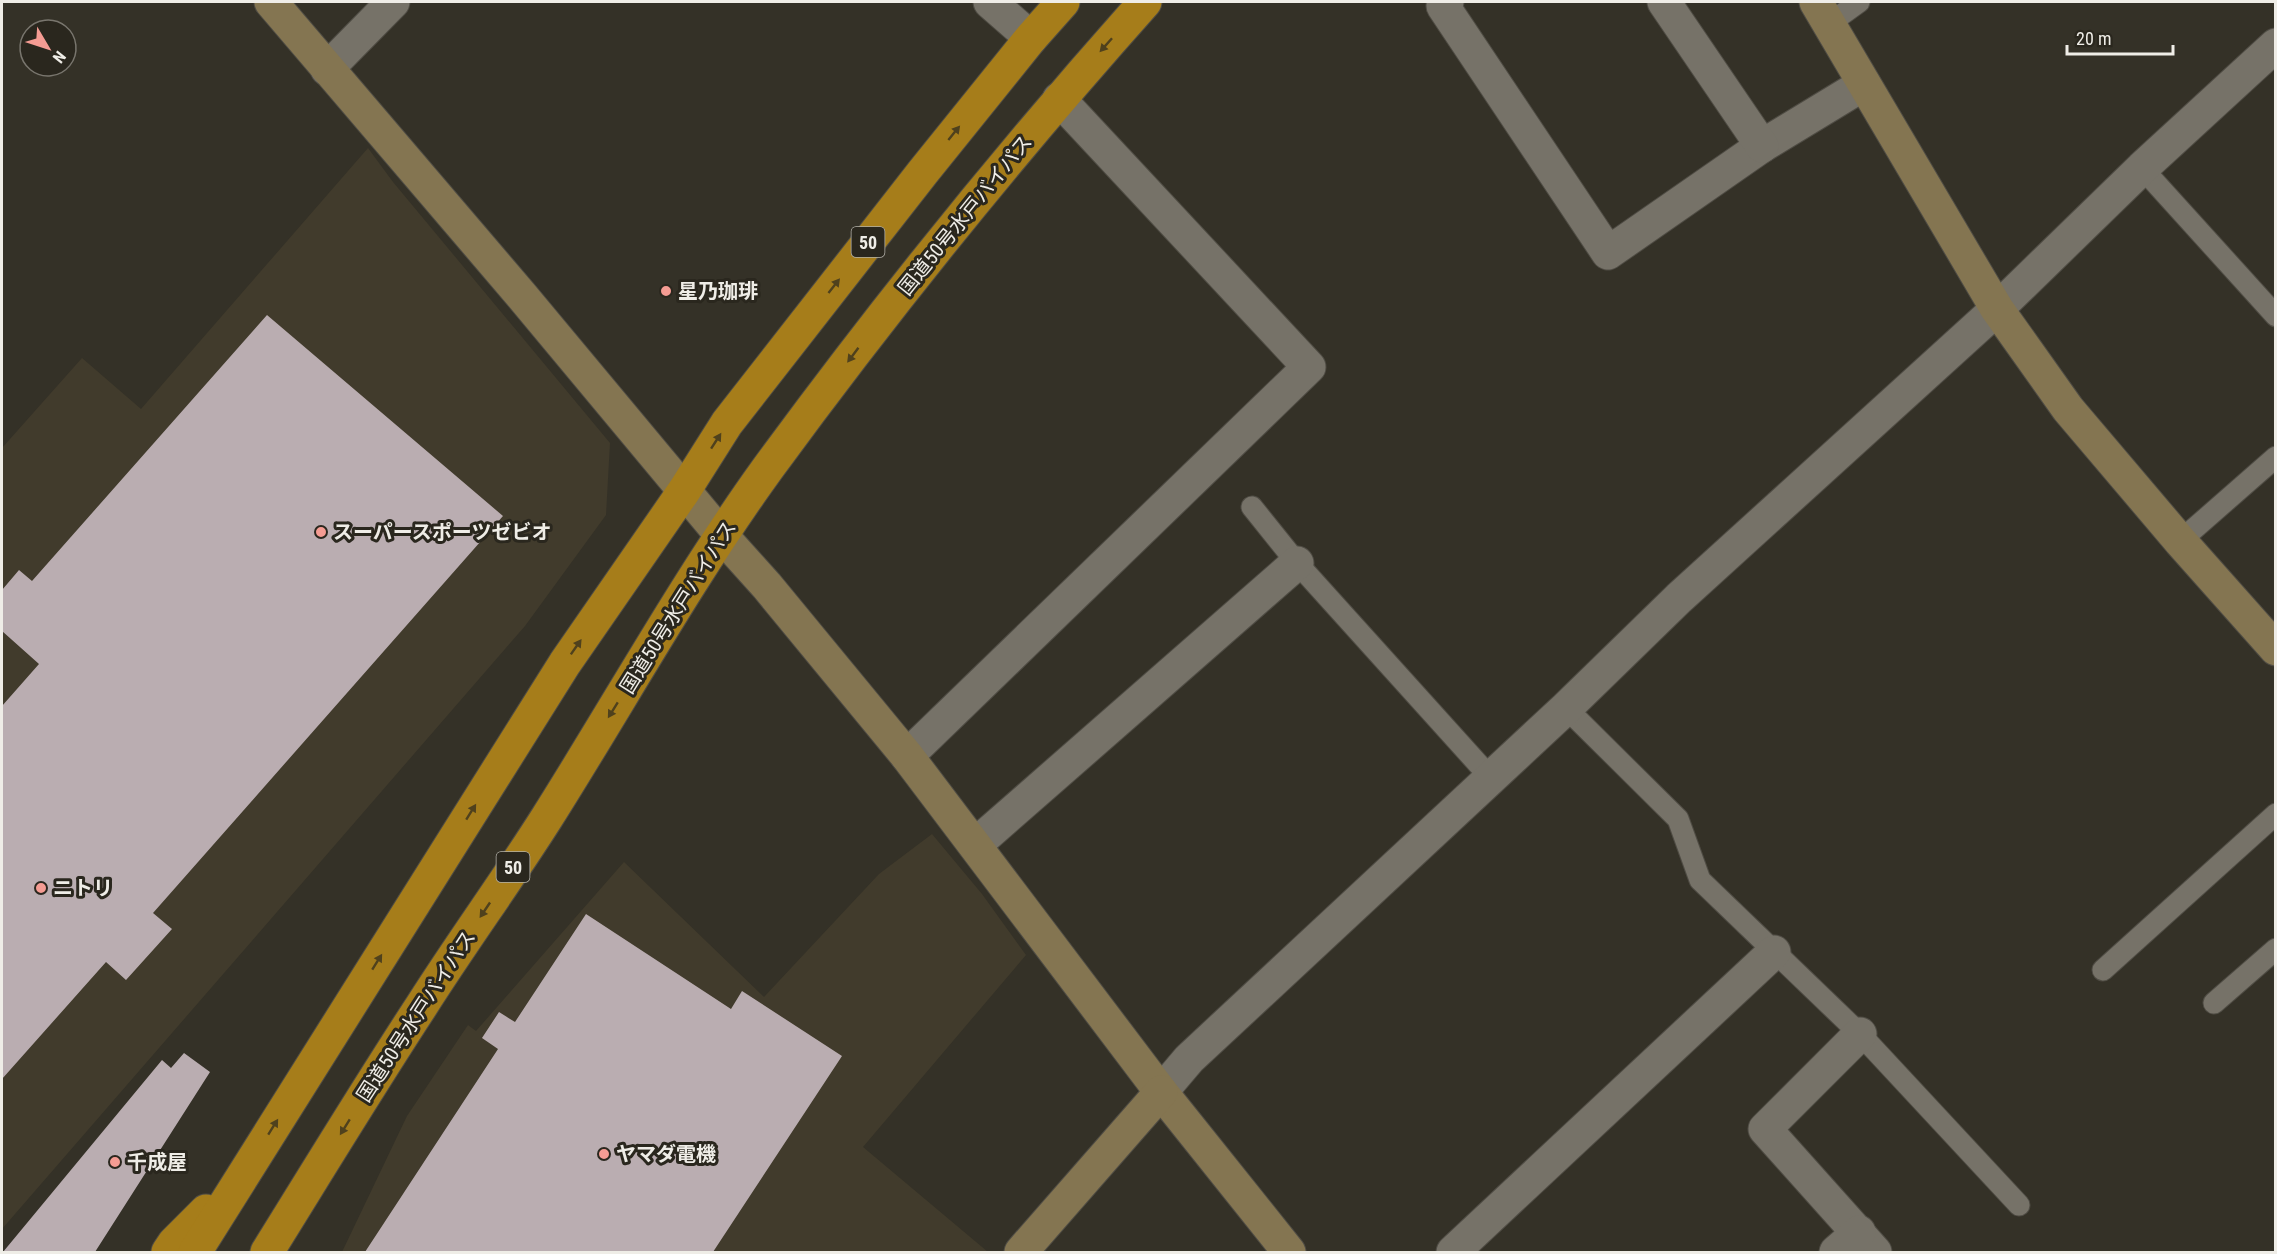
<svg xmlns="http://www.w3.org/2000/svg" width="2277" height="1254" viewBox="0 0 2277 1254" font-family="'Roboto Condensed','Noto Sans JP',sans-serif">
<rect width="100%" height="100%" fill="#343127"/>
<g fill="#413b2c">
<path d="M368,148L393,182L610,443L606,515L525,626L2,1229V448L82,358L141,409Z"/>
<path d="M932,834L982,894L1026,955L863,1147L988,1252H342L407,1116L468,1025L476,1031L624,862L764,997L879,874Z"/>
</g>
<g fill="#baadb1">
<path d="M267,315L503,516L153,913L172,929L126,980L106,962L2,1079V706L39,664L2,631V590L19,570L32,581Z"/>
<path d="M586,914L731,1009L742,991L842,1056L713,1252H365L498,1049L482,1038L499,1012L515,1022Z"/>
<path d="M184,1053L210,1072L95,1252H3L162,1060L171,1068Z"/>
</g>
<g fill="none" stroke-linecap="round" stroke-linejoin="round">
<defs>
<g id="lane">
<path d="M1830,23L1859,2"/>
<path d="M2142,168L2276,316"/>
<path d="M1252,507L1297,563L1490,777"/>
<path d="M2180,541L2276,457"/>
<path d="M1566,708L1678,819L1700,880L1860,1034L2019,1205"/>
<path d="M2103,970L2276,814"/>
<path d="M2214,1003L2276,949"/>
</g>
<g id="street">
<path d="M990,2L1031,38"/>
<path d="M1447,2L1443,6L1608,253L1762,146L1864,84"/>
<path d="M1664,2L1762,146"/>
<path d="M327,69L393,2"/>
<path d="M907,756L1309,367L1059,99"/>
<path d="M975,845L1297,563"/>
<path d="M1860,1034L1765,1129L1875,1252"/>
<path d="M1161,1092L1189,1059L1566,708L1679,598L1997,309L2142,168L2276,45"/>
<path d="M1453,1252L1774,952"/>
<path d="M1836,1252L1859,1232"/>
</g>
<g id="secondary">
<path d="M271,2L522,296L722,536L767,586L907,756L1161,1092L1289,1252"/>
<path d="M1816,2L1997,309L2068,409L2180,541L2276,649"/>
<path d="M1021,1252L1161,1092"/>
</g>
<g id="highway">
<path d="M168,1252L174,1243L206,1211"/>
<path d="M195,1252L565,663L684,491L727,423L923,172L1031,38L1063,2"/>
<path d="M267,1252C318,1170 369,1086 422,1005C462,942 506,882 546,819C620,702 687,580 768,468C886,307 1012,151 1145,2"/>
</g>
</defs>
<use href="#lane" stroke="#4f4c44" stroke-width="23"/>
<use href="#street" stroke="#4f4c44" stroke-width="35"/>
<use href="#secondary" stroke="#4f4c44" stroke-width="35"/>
<use href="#highway" stroke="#4f4c44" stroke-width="35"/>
<use href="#lane" stroke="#767268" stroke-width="21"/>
<use href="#street" stroke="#767268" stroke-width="33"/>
<use href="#secondary" stroke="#847551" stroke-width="33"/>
<use href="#highway" stroke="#a67d1a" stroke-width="33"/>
</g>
<defs><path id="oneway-solid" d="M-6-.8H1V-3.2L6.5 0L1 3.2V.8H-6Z" transform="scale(1.5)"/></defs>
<g fill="#4f411d">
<use href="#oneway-solid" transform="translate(1106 45) rotate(132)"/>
<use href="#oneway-solid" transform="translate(954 133) rotate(-51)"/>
<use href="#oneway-solid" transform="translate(834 286) rotate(-52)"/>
<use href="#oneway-solid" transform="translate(853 355) rotate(127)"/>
<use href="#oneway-solid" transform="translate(716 441) rotate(-57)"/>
<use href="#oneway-solid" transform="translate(576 647) rotate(-55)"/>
<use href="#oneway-solid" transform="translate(613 710) rotate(122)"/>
<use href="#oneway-solid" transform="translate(471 812) rotate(-58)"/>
<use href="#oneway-solid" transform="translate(485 910) rotate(124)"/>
<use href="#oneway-solid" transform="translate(377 962) rotate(-58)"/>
<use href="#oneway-solid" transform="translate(273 1127) rotate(-58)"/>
<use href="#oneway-solid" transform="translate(345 1127) rotate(122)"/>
</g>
<g fill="#f59c93" stroke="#2a271e" stroke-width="2">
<circle cx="666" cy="291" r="6"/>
<circle cx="321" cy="532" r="6"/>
<circle cx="41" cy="888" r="6"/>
<circle cx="604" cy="1154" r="6"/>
<circle cx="115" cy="1162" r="6"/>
</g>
<g text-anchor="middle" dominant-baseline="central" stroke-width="6" stroke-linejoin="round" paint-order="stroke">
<g fill="#2a271e" stroke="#b4b2ab" stroke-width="1.5">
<rect x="851.5" y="227" width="33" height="30" rx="4.5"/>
<rect x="496.5" y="852" width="33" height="30" rx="4.5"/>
</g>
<g font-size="18" font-weight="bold" fill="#efede7">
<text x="868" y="242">50</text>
<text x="513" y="867">50</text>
</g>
<g font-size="20" fill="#efede7" stroke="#2a271e">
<text transform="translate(965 215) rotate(-51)">国道50号水戸バイパス</text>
<text transform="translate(678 607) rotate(-58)">国道50号水戸バイパス</text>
<text transform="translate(416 1016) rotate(-57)">国道50号水戸バイパス</text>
</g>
<g font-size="20" font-weight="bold" fill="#efede7" stroke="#2a271e" text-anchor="start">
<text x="678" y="291">星乃珈琲</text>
<text x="333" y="532">スーパースポーツゼビオ</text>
<text x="53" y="888">ニトリ</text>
<text x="616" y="1154">ヤマダ電機</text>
<text x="127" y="1162">千成屋</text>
</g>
</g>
<rect width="2277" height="1254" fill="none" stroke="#efede7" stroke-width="6"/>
<g transform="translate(48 48) rotate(129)"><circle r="28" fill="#2a271e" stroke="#79766e" stroke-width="1.5"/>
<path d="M0-4.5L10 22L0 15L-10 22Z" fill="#f59c93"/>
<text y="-9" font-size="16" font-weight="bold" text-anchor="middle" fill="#efede7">N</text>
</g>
<path d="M2067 45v9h106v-9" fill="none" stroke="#efede7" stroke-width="3"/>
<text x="2076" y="45" font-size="18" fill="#efede7" stroke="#2a271e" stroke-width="4.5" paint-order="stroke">20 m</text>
</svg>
